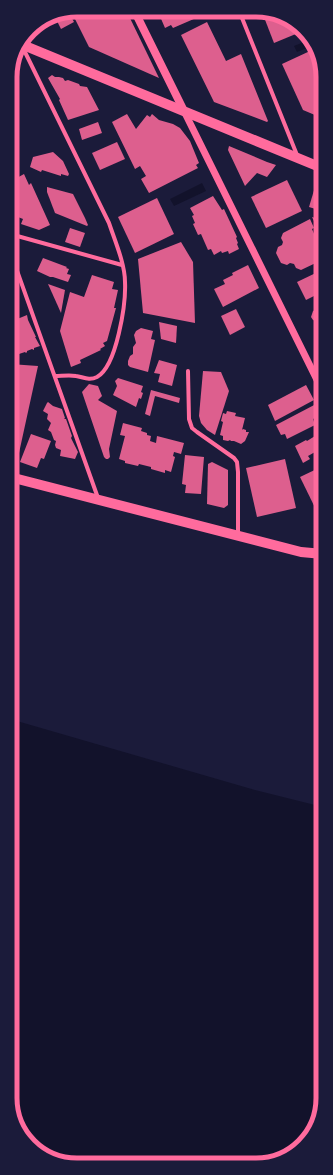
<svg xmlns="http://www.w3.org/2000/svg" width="333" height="1175" viewBox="0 0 333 1175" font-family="Lato,sans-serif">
<rect width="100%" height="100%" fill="#1b1b3a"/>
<g fill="#12122b">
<path d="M309,40L312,46L297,52L294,46Z"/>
<path d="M202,183L206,191L174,206L170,199Z"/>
<path d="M10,719L255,790L323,807V1102L306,1142L265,1164H64L27,1142L11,1107Z"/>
</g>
<g fill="#dd5f8e">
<path d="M262,12H273L303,31L274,43Z"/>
<path d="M201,13L203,15L173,28L171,25L165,28L159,14Z"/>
<path d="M128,14L159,78L89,47L73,15Z"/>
<path d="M54,15H70L74,22L61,29Z"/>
<path d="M207,22L226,61L241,54L268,121L267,122L214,102L181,35Z"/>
<path d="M310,51L316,53L322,68V118L303,110L282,64Z"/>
<path d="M52,75L55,77H59L63,78L65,81L68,80L79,84L80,86L87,87L99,110L68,120L59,100L60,99L48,78Z"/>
<path d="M127,114L136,129L147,115L150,117L152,114L159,120L173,124L180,128L190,141L199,163L196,165L198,168L149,193L141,179L146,176L140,166L135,169L112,122Z"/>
<path d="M98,122L102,133L82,140L79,129Z"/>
<path d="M117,142L125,159L100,170L92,153Z"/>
<path d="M229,146L267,162L276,165L267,177L257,173L245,186L228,150Z"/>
<path d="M53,152L63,161L69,174L68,176L61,174V176L42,170L41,172L30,167L33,157Z"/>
<path d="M24,174L29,185L31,183L50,225L39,230L21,224L23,219L18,217V212L10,198V181H16L15,179Z"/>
<path d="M287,180L302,211L266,228L251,197Z"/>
<path d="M47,187L73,194L85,218L88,225L87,226L55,213L47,192Z"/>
<path d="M315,187L322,189V211L309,207Z"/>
<path d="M213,196L222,210L224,209L237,237L236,238L238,243L237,244L239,249L229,254L228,251L222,253L221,251L214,255L211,249L208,250L201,234L198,235L193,224L195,223L192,216L194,215L190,208Z"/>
<path d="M157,198L174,234L135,253L118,217Z"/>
<path d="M312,217L322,220V238Z"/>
<path d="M310,219L314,228L312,229L315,236L320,239L319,243L322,250V260L301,270L296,268L294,264L290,263L287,265L281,263L276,253L278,247L282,245L283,242L281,238L283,233Z"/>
<path d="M70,228L85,233L80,247L65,242Z"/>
<path d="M181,242L193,262L195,323L143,313L138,259Z"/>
<path d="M43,258L67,267L66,268L69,269L67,274L71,275L68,282L53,277H50L37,271Z"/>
<path d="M248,265L259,288L223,307L214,289L225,284L223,280L233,275L232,273Z"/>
<path d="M322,270V292L306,300L297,282Z"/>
<path d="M92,275L114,282L112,289L118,290L114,308H116L107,341L103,343L105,346L100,349L101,350L80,360L81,363L71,367L60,331L70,292L84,297Z"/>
<path d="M10,283L12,285V289H13L14,295L18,301L10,303Z"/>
<path d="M48,284L65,290L61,313Z"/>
<path d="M323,306V342L319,337L320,333L315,331L318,322L313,320L311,317L313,311Z"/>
<path d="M236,309L245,327L230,335L221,316Z"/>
<path d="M27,315L28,320L36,337H35L40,346L34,348V350L32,349L27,351V352L26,353L25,352L19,354L13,342H11L10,340V336L12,335L10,330V322Z"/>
<path d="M159,322L177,326L176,343L161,339Z"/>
<path d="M141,328L153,331L151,339L155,340L148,372L130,367L128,365V361L130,356L133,354V347L136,343L134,335L136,331Z"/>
<path d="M159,360L177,365L172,386L158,382L160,374L154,373Z"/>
<path d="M10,364L38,366L19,453L10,457Z"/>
<path d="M203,371L221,372L229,391L215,435L207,430L201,423L199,416Z"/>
<path d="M118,378L143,386L141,392L143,393L141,399L139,398L136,407L113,395L117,386L115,381Z"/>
<path d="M89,384L98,386L102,396L98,400L117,411L109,449L110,457L108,459H106L104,457L82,392Z"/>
<path d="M306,385L314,400L275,421L268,405Z"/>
<path d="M151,390L180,398L179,403L155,396L150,416L145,414Z"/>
<path d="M48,402L53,406L62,409L65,418L64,419H66L72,436L71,438L78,452L75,459L60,456L61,450L56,448L55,445L56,441L54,440L51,432L48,430L51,423L47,419L48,414L43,411L47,403Z"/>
<path d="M318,403L323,411V414L313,419L315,425L287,439L285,434L281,435L276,425Z"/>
<path d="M227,411L236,413L235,416L245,418L242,430L243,429L246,430V432H249L245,441L241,444L234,441H231L230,440L228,441L223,440V436L220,435L223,422L221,421L223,413L226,414Z"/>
<path d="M123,423L142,428L141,431L147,433V435L151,436L150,441L156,443L157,436L184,443L181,454L174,452L173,456L175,457L171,472L165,470V473L151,469V467L139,464L138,466L125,463V461L119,459L125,436L120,435Z"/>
<path d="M323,431V451L316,454L315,452L308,456L310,459L303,463L295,446L306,440L307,441Z"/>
<path d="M31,434L51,441L44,459L41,458L37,468L20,462Z"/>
<path d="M185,455L204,457L201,494L185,493L186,485L182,484Z"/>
<path d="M285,459L296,508L257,517L246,468Z"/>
<path d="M212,462L228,470V505L224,508L207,504L208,464Z"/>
<path d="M323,466V524L300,477Z"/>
</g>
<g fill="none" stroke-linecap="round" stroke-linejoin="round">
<g stroke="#ff6b9d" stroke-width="4">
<path d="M240,13L297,155"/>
<path d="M22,46L109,223C115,241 125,264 125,282C126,303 117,366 97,377C89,381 83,377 76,376C70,375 61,376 55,376"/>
<path d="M10,234L122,265"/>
<path d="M10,251L98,498"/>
<path d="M188,371L189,419L192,428L197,432L234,458L237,462L238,472V536"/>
</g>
<path stroke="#ff6b9d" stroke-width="7" d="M184,111L323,392"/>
<path stroke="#ff6b9d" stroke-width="8" d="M136,14L184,111"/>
<g stroke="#ff6b9d" stroke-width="10">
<path d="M23,45L322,168"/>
<path d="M10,477L301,552L323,554"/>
</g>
</g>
<path d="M0 0H333V1175H0ZM77 17H256A60 60 0 0 1 316 77V1098A60 60 0 0 1 256 1158H77A60 60 0 0 1 17 1098V77A60 60 0 0 1 77 17Z" fill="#1b1b3a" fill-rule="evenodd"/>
<path fill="none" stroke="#ff6b9d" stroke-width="5" d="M77 17H256A60 60 0 0 1 316 77V1098A60 60 0 0 1 256 1158H77A60 60 0 0 1 17 1098V77A60 60 0 0 1 77 17Z"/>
</svg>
